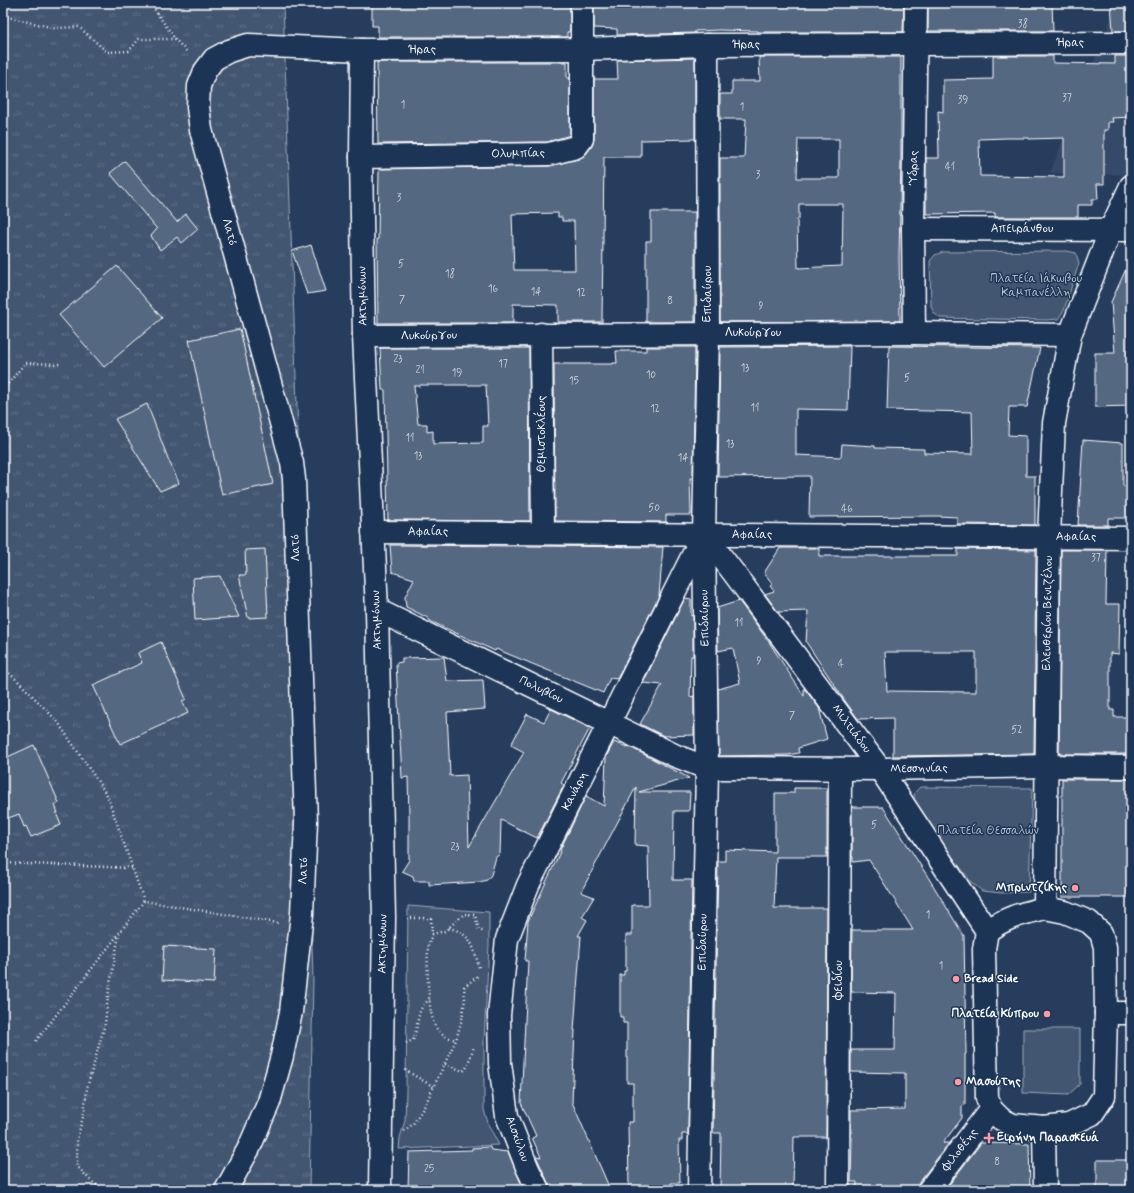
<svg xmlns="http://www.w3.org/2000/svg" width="1134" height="1193" viewBox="0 0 1134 1193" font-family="Mynerve,sans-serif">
<defs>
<pattern id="grass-tufts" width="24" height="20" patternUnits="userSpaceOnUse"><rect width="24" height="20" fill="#425672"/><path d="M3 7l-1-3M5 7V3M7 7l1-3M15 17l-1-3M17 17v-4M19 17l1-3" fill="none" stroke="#5e6f87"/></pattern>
</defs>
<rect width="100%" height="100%" fill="#263d5e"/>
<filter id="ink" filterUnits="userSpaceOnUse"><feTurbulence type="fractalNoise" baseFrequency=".025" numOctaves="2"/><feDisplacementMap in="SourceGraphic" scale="8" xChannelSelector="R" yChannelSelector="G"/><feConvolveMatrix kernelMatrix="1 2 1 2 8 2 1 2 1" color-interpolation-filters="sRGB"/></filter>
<g filter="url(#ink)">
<path fill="#344a68" d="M1117,3H1131V175L1050,173Z"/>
<path fill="url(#grass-tufts)" stroke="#a0aab8" d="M3,3H283L301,521L313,981L309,1190H3Z"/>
<g fill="#425672" stroke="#a0aab8">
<path d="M1067,251L1076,253L1079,263L1064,310L1058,319L1047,320L940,318L934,313L931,306L930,261L935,255L943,252Z"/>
<path d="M920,787L1032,788L1029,892L1001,893L982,891L971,882C962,869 915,808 914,797C914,792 917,790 920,787Z"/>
<path d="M408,906L489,912V945L484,1040V1110L489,1126L499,1145L399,1149L400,1138L405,1120L406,1092Z"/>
<path d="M1023,1029H1080V1084L1068,1095L1023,1093Z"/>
</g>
<g fill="#556781" stroke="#fff" fill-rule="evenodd">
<path d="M372,3H570V28L569,32H567V37H378V26H372Z"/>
<path d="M594,3H904L903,32H758V31L719,30L695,31V33L617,35V29L594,28Z"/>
<path d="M928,3H1052L1053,31H928Z"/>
<path d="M1111,3H1131V31H1113Z"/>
<path d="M993,56H1053V63L1115,64V56H1131V117L1112,118L1113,122H1108V130H1104V184H1097L1098,199H1092V205H1078V217H995V213L926,214V158H939L938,111L943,112V80L993,79ZM1006,138H1029V139L1064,138V177L980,176L979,139Z"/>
<path d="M759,57H901V159L899,257L900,321L720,322V158H744L746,119H720V94H732V81H760ZM798,139H839V178H797ZM799,204H843L842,266L798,268L797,219H799Z"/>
<path d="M695,58V139L641,140V157H604L602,322H558V305L513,304V323H378L377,239H378L379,169L549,166L579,159L586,154L592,146L594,139V79H618L617,60ZM558,213V217H562V221H574L575,270H514L512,214Z"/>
<path d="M379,62H567V78H570V135L547,142L378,144L377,63Z"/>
<path d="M125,161L177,222L186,214L198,229L182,243L177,237L160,250L151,236L157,229L110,173Z"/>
<path d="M651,212H695V322H646V241H651Z"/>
<path d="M311,245L326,291L307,294L292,251Z"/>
<path d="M1131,258V406L1095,407V353H1115L1111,302Z"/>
<path d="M117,266L162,318L104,367L59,315Z"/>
<path d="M240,329L273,484L222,495L189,340Z"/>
<path d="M850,346L848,410L796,409V455L841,457L842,444L875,446V448L924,449V453L973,454L972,412L887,410L889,346L1040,348L1027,407H1009L1008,435L1026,436V476H1035V525L957,524V517L938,516L809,517L810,476L718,477L720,347Z"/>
<path d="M646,347H695L693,478H690L691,515H666V522L555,521L554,364H613V363H617L616,351H646Z"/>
<path d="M380,348H529L530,521L388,520L385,390H382ZM420,385H486L488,426H483V443L433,444V431L427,432V424H418L414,386H420Z"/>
<path d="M147,404L169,461L179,483L160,491L115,419Z"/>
<path d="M1083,440L1123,443V486H1131V518H1108V525H1078Z"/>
<path d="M390,545L663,547L659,596L617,679L610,678L603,693L496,649L495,651L430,621L428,618L406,607L405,597L414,579L392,572Z"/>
<path d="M780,548H819V556H958V549L1036,550L1034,754L893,756V718L858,719L845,701L806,642L808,611L778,612L765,594L774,591L770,586L773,584L764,573ZM885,652H976V692L887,691Z"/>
<path d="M265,549L268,617L248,618L239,575H246L245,550Z"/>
<path d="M1061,550H1107L1106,604H1120L1119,654L1110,653V710H1114V717H1131V754H1059Z"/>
<path d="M220,576L239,617L195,620L193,578Z"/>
<path d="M685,598L691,599V616L693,615V656H691L690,697L694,696V735L664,736L640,724L662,685L643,683Z"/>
<path d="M739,601L769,642L804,696V688L819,708L827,739L798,748L799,753L788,755L719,756L718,689L740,683L733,648L718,651L717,608Z"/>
<path d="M161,642L186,699L182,701L188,713L120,744L93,685L142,663L138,653Z"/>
<path d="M444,657L447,681L483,680L485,709L447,712L450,776L467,775L469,847L524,752L511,745L527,714L544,722L551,709L590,728L561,783L564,785L537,838L501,820L500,854L496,857L491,875L487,880L480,882L429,885V881H414L413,876L402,871L409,860V816L408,777L402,778L396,663L402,662V658Z"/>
<path d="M614,742L627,747L628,746L689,778L639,792H690L689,811H674L673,880H692L688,1134H682V1140H679L680,1183H671V1188L629,1189L628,1122H633V1083H627V1023H623V1017H620V975H624V971H626V935H632V905H649L648,846L635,845L636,787L581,892L594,897L582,917L587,920L578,936H581L574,1030H575L572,1102L610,1189L550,1190L549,1185L536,1156L541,1157L532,1138L536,1136L521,1103L528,961H525L528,921L561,850H560L586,796L604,806L606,757Z"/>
<path d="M34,745L59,803L55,805L58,813H56L61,825L31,837L26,826L24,827L19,814L3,820V759Z"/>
<rect x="1062" y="779" width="69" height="118"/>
<path d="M794,788H827V857H776L774,908H827L826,1137H794L793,1190H720L721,1133H713L718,861H725V850L775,852V793H794Z"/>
<path d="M852,807H883L928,877L964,936L966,1054H965V1105L962,1106V1118L943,1143H949L919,1182L917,1190H856L857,1182H851L852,1137H851V1110L905,1109V1073L851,1072V1050H895L896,993L851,992L852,930H913L894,899L869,860L853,862V857H852Z"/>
<path d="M164,946L216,949L214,983L162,980Z"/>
<path d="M981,1143L1029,1144L1030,1190H945Z"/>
<path d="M490,1147L491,1150L508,1152L524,1190H408L409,1152L472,1150V1148Z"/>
<rect x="1097" y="1160" width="34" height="30"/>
</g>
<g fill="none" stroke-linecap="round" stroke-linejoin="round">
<defs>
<g id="minor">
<path d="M362,50L361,157L364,336L377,610L384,917L380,1190"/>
<path d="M361,157L549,154L576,147L582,139V3"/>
<path d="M913,229L1131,230"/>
<path d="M914,333L913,229L916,3"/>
<path d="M541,334L543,533"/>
<path d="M364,336L914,333L1070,335"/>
<path d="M373,532L1131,538"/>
<path d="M704,534L733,572L880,769L987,931"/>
<path d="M377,610L676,756L707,768L880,769L1046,766L1131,767"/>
<path d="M1045,908L1049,537L1054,423L1070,335L1111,229L1131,186"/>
<path d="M1045,908L1065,912L1089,922L1101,933L1105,947L1106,1013L1104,1096L1092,1114L1069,1125L1044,1128L1013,1125L1001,1119L991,1109L987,1098L984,949L987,931C1007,917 1021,914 1045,908Z"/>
<path d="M1106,1013H1131"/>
<path d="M1044,1128L1045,1190"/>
<path d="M226,1190L249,1148L269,1102L282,1056L291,1012L302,914L306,822L294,479L292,463L201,130L198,107L199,86L205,71L214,59L229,51L248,45L362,50L582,49L707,45L1131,43"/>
<path d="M538,1190L527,1167L507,1116L500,1063L499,1015L507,939L528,885L702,537"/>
<path d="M699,1190L707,768L704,534L708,333L707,45"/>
<path d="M838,1190L840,769"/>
<path d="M929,1190L991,1109"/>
</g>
</defs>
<use href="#minor" stroke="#fff" stroke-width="25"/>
<g stroke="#fff" stroke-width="2.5" stroke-dasharray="1 3" stroke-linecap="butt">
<path d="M150,3L175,39"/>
<path d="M3,16L54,28L79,27L107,52L129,51L139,39H175L188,53"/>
<path d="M3,390L25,363L62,364"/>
<path d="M3,668L18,681L57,721L107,795L144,901L278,923"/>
<path d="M3,863L132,868"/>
<path d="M407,918H431L432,934L445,931L464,914L475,915L479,930L485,932"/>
<path d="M449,928C453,929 460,931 463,934C474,942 476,956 479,968"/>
<path d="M432,934C431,938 429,942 428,946C427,963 427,1017 437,1029C442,1035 449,1038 456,1040"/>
<path d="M36,1041L144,901"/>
<path d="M406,1043L413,1040C419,1027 416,1006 430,1000"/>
<path d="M445,1064L463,1071L466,1069L474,1047"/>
<path d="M405,1070L434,1087"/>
<path d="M404,1131L413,1124L424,1107L456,1040L462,1019L465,999L464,987L479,975"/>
<path d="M103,1190L91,1181L77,1166V1140L84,1113L87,1088L105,1024L108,996L119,934"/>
</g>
<use href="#minor" stroke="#1d3557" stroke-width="22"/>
</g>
</g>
<g fill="#ff9aa2" stroke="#1d3557" stroke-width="1.5">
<circle cx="1075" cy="888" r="4"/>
<circle cx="956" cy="979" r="4"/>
<circle cx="1047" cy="1014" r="4"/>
<circle cx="958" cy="1082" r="4"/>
<path d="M987 1132h4v4h4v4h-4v4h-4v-4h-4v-4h4z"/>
</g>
<g text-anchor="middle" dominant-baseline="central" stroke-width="3" stroke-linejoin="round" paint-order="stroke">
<g font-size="10" fill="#d4d9e0">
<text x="1023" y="24">38</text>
<text x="1067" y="98">37</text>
<text x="963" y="100">39</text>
<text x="403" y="105">1</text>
<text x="742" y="107">1</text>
<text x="950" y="167">41</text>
<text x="758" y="175">3</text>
<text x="399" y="198">3</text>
<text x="401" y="264">5</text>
<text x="450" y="274">18</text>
<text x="493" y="289">16</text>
<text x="536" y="292">14</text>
<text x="581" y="293">12</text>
<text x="402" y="300">7</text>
<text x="670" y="301">8</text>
<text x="761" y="306">9</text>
<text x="398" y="359">23</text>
<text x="503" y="364">17</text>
<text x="745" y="368">13</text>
<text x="420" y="370">21</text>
<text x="457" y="373">19</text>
<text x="651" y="375">10</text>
<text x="907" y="378">5</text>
<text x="574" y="381">15</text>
<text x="755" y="408">11</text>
<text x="655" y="409">12</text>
<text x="410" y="438">11</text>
<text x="730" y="444">13</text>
<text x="418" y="456">13</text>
<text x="683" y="458">14</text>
<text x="654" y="508">50</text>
<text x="847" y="509">46</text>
<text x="1096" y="558">37</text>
<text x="739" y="623">11</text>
<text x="759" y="661">9</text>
<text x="841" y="664">4</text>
<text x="792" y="716">7</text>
<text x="1017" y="730">52</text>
<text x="874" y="825">5</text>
<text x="455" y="847">23</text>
<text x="928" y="915">1</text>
<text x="941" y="966">1</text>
<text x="997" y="1162">8</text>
<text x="429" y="1169">25</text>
</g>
<g font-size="12" fill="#fff" stroke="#1d3557">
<text x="1070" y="43">Ήρας</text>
<text x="746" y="45">Ήρας</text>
<text x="422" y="50">Ήρας</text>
<text transform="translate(518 154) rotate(-1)">Ολυμπίας</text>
<text transform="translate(914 168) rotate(-89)">Ύδρας</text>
<text x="1022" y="229">Απειράνθου</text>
<text transform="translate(229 232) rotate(75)">Λατό</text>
<text transform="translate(708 294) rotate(-90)">Επιδαύρου</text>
<text transform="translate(363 296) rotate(-91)">Ακτημόνων</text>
<text x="753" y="333">Λυκούργου</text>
<text transform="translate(429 336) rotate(-1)">Λυκούργου</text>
<text transform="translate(542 434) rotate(-90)">Θεμιστοκλέους</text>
<text x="428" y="532">Αφαίας</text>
<text x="752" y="535">Αφαίας</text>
<text transform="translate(1076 537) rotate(1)">Αφαίας</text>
<text transform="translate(296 548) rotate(-92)">Λατό</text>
<text transform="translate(1048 613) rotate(-89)">Ελευθερίου Βενιζέλου</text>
<text transform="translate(705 618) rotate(-91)">Επιδαύρου</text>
<text transform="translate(377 620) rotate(-92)">Ακτημόνων</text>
<text transform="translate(541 690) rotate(26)">Πολυβίου</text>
<text transform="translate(851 729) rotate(53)">Μιλτιάδου</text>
<text transform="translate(919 769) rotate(-1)">Μεσσηνίας</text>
<text transform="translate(575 791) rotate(-63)">Κανάρη</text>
<text transform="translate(304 871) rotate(-88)">Λατό</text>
<text transform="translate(703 942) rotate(-89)">Επιδαύρου</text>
<text transform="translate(383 944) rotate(-89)">Ακτημόνων</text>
<text transform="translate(839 980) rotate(-90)">Φειδίου</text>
<text transform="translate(517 1139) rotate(70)">Αισχύλου</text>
<text transform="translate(960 1150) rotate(-52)">Φιλοθέης</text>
</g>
<g font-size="12" fill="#bdc4ce" stroke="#1d3557">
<text x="1036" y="279">Πλατεία Ιάκωβου<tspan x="1036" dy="14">Καμπανέλλη</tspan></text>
<text x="988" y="831">Πλατεία Θεσσαλών</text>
</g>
<g font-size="12" font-weight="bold" fill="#fff" stroke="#1d3557" text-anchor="start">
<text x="1067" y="888" text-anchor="end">Μπριντζίκης</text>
<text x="964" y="979">Bread Side</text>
<text x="1039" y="1014" text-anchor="end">Πλατεία Κύπρου</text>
<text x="966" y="1082">Μασούτης</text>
<text x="997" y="1138">Ειρήνη Παρασκευά</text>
</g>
</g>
<rect width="1134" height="1193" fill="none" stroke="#1d3557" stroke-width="16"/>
<rect x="8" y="8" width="1118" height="1177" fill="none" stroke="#fff" stroke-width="1.5" filter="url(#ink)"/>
</svg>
